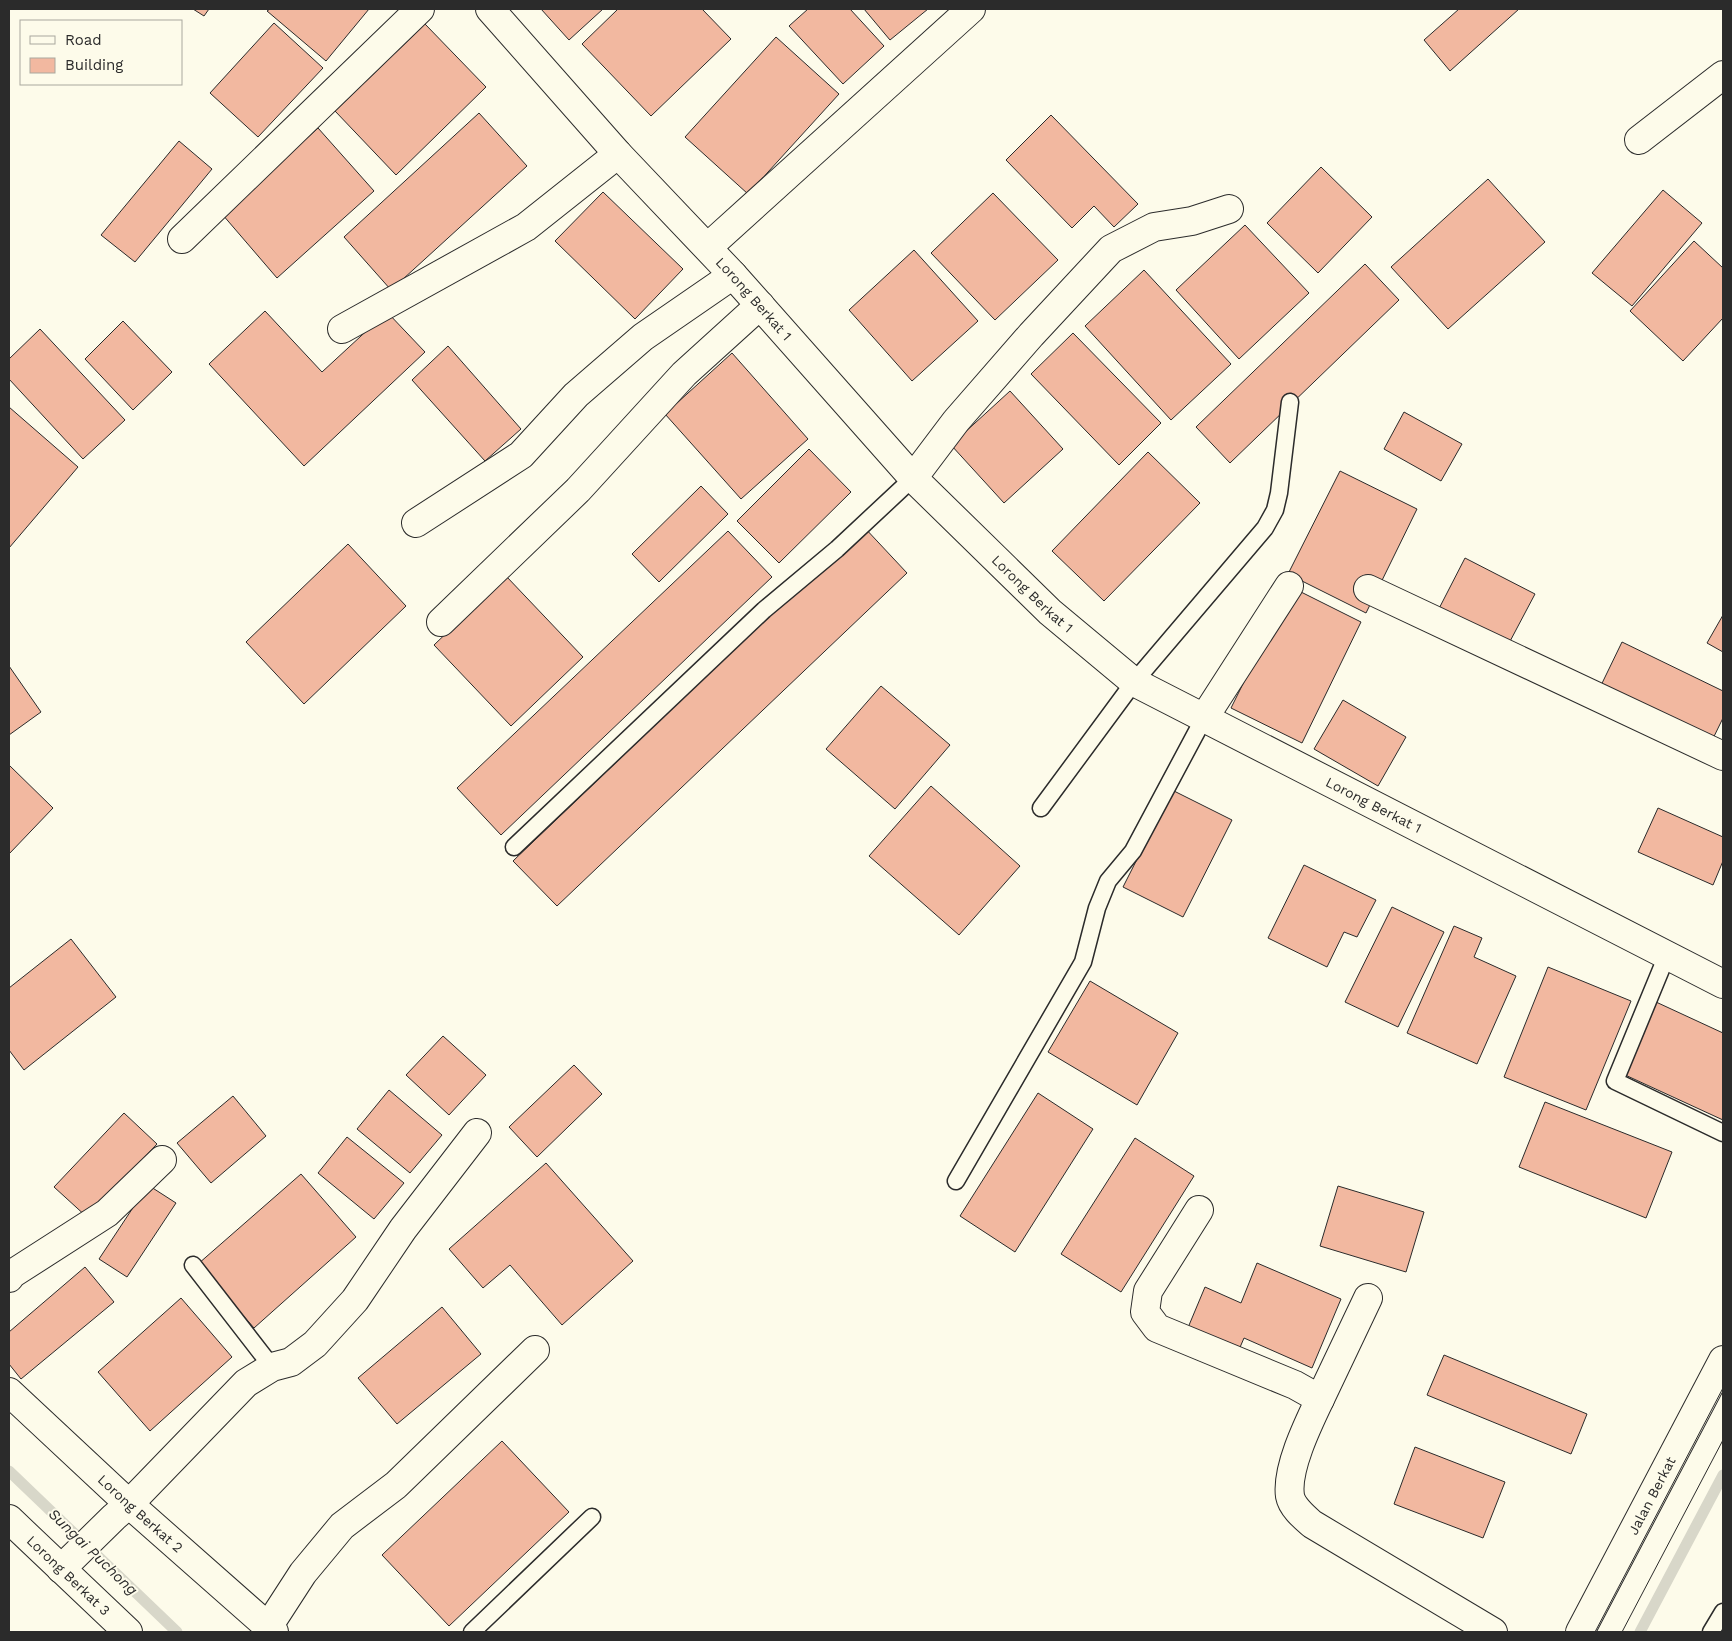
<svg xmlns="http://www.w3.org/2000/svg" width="1732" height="1641" viewBox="0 0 1732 1641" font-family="'Work Sans',sans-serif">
<rect width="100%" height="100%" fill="#fdfbea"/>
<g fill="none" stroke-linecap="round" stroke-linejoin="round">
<g stroke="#d8d7c9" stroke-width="11">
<path d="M9,1471L177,1632"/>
<path d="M1640,1632L1723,1475"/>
</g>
</g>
<g fill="#f2b8a0" stroke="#2b2b2b">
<path d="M193,9H209L204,16Z"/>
<path d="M270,9H369L326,61L267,11Z"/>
<path d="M541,9H603L569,40Z"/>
<path d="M618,9H702L731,39L651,116L582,44Z"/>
<path d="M808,9H850L884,46L843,84L789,26Z"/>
<path d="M864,9H928L890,40Z"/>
<path d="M1459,9H1519L1450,71L1424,40Z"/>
<path d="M274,23L323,68L258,137L210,93Z"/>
<path d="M425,24L486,87L396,175L335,111Z"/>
<path d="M776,37L839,94L748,194L685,137Z"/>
<path d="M479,113L527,166L391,290L344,237Z"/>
<path d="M1051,115L1138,204L1114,227L1094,206L1072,228L1006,160Z"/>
<path d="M318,128L374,191L277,278L222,214Z"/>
<path d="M179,141L212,169L135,262L101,235Z"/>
<path d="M1321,167L1372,217L1318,273L1267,223Z"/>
<path d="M1488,179L1545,242L1448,329L1391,267Z"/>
<path d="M1663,190L1702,223L1632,306L1592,273Z"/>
<path d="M603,192L683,269L635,319L555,241Z"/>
<path d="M993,193L1058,260L995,320L931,253Z"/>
<path d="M1245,225L1309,293L1239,359L1176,290Z"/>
<path d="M1694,241L1723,268V318L1683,361L1630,311Z"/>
<path d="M914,250L978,321L912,381L849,310Z"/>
<path d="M1365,264L1399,300L1230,463L1196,427Z"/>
<path d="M1144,270L1231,364L1171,420L1085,326Z"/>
<path d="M265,311L322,372L387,312L425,352L304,466L209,364Z"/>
<path d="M123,321L172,372L133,410L85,359Z"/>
<path d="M40,329L125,420L83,459L9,379V359Z"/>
<path d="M1073,333L1161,423L1119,465L1031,374Z"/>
<path d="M448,346L521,429L485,461L412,380Z"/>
<path d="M732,353L808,439L741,499L665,414Z"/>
<path d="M1010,391L1063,449L1004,503L951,445Z"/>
<path d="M9,407L78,467L9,548Z"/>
<path d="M1404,412L1462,444L1441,481L1384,449Z"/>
<path d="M809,449L851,492L779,563L737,521Z"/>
<path d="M1148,452L1200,503L1104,601L1052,551Z"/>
<path d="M1340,471L1417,509L1366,613L1288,574Z"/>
<path d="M701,486L728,514L659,582L632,554Z"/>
<path d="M863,526L907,573L557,906L513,861Z"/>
<path d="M728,531L772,577L501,835L457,788Z"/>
<path d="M348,544L406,606L304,704L246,642Z"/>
<path d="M1465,558L1535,594L1498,664L1429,628Z"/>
<path d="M506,576L583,657L511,726L434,645Z"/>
<path d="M1291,587L1361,622L1302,743L1231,708Z"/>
<path d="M1723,615V652L1707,643Z"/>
<path d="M1622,642L1723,691V718L1703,759L1591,706Z"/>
<path d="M9,666L41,712L9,735Z"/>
<path d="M881,686L950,745L895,809L826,749Z"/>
<path d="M1343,700L1406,737L1378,786L1314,749Z"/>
<path d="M9,765L53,808L9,854Z"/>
<path d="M931,786L1020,866L959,935L869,856Z"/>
<path d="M1172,790L1232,820L1183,917L1123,887Z"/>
<path d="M1658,808L1723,837V861L1713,885L1638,852Z"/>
<path d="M1304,865L1376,900L1357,937L1344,932L1327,967L1268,938Z"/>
<path d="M1392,907L1444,932L1398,1027L1345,1002Z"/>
<path d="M1454,926L1482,938L1474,957L1516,976L1477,1064L1407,1033Z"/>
<path d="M71,939L116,997L24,1070L9,1050V988Z"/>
<path d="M1548,967L1631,1001L1586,1110L1504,1077Z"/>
<path d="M1090,981L1178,1033L1137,1105L1048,1052Z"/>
<path d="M1656,1002L1723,1033V1120L1623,1074Z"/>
<path d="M443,1036L486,1075L449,1115L406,1075Z"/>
<path d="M574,1065L602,1094L537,1157L509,1127Z"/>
<path d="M389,1090L442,1135L410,1173L357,1129Z"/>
<path d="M1038,1093L1093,1129L1015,1252L960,1216Z"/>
<path d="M233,1096L266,1136L211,1183L177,1143Z"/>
<path d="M1545,1102L1672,1152L1646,1218L1519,1167Z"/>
<path d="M124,1113L157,1144L88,1218L54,1187Z"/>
<path d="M347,1137L404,1183L374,1219L318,1173Z"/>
<path d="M1135,1138L1194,1176L1121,1292L1061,1254Z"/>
<path d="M546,1163L633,1261L562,1325L510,1265L483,1288L449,1249Z"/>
<path d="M301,1174L356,1237L254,1328L198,1264Z"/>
<path d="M148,1185L176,1203L127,1277L99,1259Z"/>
<path d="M1338,1186L1424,1212L1406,1272L1320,1246Z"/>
<path d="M1257,1263L1341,1299L1312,1368L1244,1338L1238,1352L1187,1330L1205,1287L1241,1303Z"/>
<path d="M85,1267L114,1302L21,1379L9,1364V1332Z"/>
<path d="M181,1298L232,1357L150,1431L98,1372Z"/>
<path d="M442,1307L481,1354L397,1424L358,1378Z"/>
<path d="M1444,1355L1587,1414L1571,1454L1427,1395Z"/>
<path d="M502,1441L569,1512L449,1626L382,1555Z"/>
<path d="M1415,1447L1505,1482L1483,1538L1394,1504Z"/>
</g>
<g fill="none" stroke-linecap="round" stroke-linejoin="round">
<defs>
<g id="lane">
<path d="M1041,808L1134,682L1265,528L1275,510L1279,493L1290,402"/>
<path d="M514,847L764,610L837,549L913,478"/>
<path d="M1667,955L1615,1081L1723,1133"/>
<path d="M956,1181L1083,962L1097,908L1108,881L1133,851L1204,718"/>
<path d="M193,1265L272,1367"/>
<path d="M472,1632L592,1517"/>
<path d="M1711,1632L1723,1612"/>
</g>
<g id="street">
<path id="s1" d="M490,9L618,154L733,275L913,478L1050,612L1134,682L1723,984"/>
<path d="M1639,140L1723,75"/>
<path d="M182,239L420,9"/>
<path d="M708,247L971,9"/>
<path d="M342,329L526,227L618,154"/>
<path d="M913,478L956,421L1031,335L1111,249L1154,227L1192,221L1229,209"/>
<path d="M416,523L521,455L576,395L643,337L733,275"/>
<path d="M1368,589L1723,756"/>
<path d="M441,622L578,490L684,374L760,305"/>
<path d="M1204,718L1289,586"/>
<path d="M1199,1210L1148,1291L1145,1312L1157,1328L1295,1385L1320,1399C1308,1424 1286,1469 1290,1496C1292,1507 1304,1517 1312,1524L1493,1632"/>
<path d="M9,1278L12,1274L107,1213L162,1160"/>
<path id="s2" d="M9,1392L129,1504L274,1632"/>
<path d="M1320,1399L1368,1298"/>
<path id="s3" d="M9,1519L128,1632"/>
<path d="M61,1569L114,1517L129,1504L246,1383L272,1367L291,1362L315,1344L355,1300L403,1229L477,1133"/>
<path d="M268,1627L303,1573L342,1526L396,1485L535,1350"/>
</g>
<g id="secondary">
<path id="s4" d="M1580,1632L1723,1360"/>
</g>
</defs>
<use href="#lane" stroke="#2b2b2b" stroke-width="19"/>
<use href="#street" stroke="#2b2b2b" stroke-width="30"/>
<use href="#secondary" stroke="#2b2b2b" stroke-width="30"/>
<use href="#lane" stroke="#fdfbea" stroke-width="16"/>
<use href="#street" stroke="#fdfbea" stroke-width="28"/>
<use href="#secondary" stroke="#fdfbea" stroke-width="28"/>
<g stroke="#2b2b2b" stroke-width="1">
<path d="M1595,1632L1723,1388"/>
<path d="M1622,1632L1723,1440"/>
</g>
</g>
<g text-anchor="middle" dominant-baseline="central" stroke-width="4" stroke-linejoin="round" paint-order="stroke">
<g font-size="14" fill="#2b2b2b" stroke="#fdfbea">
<text stroke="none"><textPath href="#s1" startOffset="392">Lorong Berkat 1</textPath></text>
<text stroke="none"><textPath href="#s1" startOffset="798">Lorong Berkat 1</textPath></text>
<text stroke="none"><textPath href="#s1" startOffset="1202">Lorong Berkat 1</textPath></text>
<text stroke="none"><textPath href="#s4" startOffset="154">Jalan Berkat</textPath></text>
<text stroke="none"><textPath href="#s2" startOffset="179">Lorong Berkat 2</textPath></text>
<text stroke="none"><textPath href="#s3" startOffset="82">Lorong Berkat 3</textPath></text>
</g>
<g font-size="15" font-style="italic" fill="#2b2b2b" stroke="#fdfbea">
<text transform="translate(93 1552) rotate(44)">Sungai Puchong</text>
</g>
</g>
<rect width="1732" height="1641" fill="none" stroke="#2b2b2b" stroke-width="20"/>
<rect x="20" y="20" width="162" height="65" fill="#fdfbea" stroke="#a9a89e"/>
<rect x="30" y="36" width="25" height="8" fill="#fdfbea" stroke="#a9a89e"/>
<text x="65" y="45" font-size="15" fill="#2b2b2b">Road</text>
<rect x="30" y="58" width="25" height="15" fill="#f2b8a0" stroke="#a9a89e"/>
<text x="65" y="70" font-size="15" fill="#2b2b2b">Building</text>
</svg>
